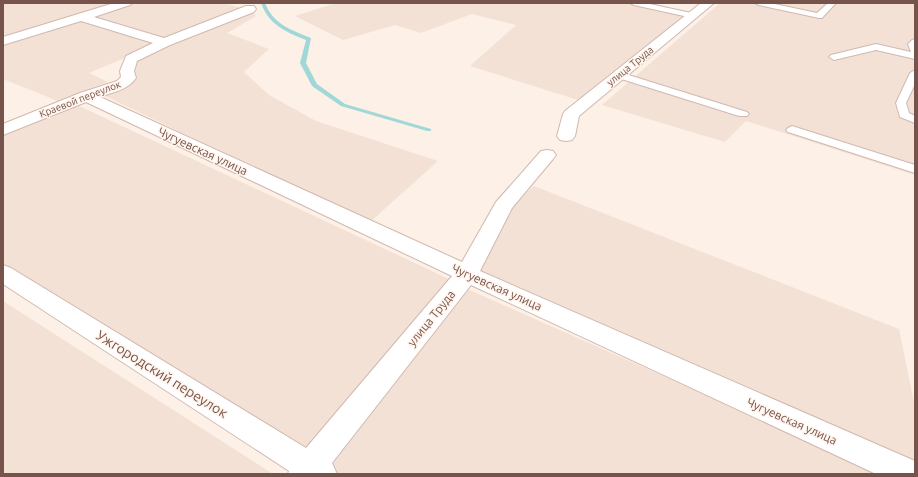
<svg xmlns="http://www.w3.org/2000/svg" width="918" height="477" viewBox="0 0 918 477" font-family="Ubuntu,sans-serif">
<rect width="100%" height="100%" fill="#fcf0e7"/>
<g fill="#f4e1d5">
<path d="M3,3H121L3,38Z"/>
<path d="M131,3H223L245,9L165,40L87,17Z"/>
<path d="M336,3H653L688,13L578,100L470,66L516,25L472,14L421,33L395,25L343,40L295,16Z"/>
<path d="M720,3H915V175L746,121L725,142L602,105Z"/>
<path d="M250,11L256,16L227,33L269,49L244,72L269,95L316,121L438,161L369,223L101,94L131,71L137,58Z"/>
<path d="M81,19L160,43L89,73L108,82L58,101L3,79V43Z"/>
<path d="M75,104L451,280L306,461L3,274V134Z"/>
<path d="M534,186L899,329L915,407V474L475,278L508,209Z"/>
<path d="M465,288L884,474H324Z"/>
<path d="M3,301L273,474H3Z"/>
</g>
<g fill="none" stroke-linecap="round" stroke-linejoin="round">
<path fill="#a1d8d7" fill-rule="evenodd" d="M261,3H265C273,24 291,30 311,38L306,63L317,84L345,104L431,129V131H427L341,106L312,86L300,63L306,40C286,32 269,25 261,3Z"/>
<defs>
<g id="service">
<path d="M630,3H645L696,14L697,16L693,18L634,5Z"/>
<path d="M755,3H770L817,13L828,3H836L822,18H819L759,5Z"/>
<path d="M915,39V59L876,50L834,60L829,57L831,55L876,44L911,52L908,44L912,40Z"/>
<path d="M915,70V84L906,103L909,113L915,116V123L900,117L896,103L910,73Z"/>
<path d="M619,72L747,112L749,114L747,116H739L615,77L614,75L615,73Z"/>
<path d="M792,126L915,165V173L788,132L786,130L788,128Z"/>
</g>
<g id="minor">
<path d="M114,3H132L130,5L94,17L164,38L246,6H254L256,9L254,12L170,45L137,61L134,71L136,78C128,90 113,92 100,97L462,262L496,202L541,151L547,150L553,151L556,155L553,159L512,208L480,271L915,461V474H876L471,285L332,463L337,474H288L289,471L3,284V265L11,268L306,448L452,276L86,102L3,135V124L80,93L117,81L121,77L120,71L126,56L153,43L81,21L3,45V37Z"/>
<path d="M701,3H714L579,116L575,136L572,140L566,141L560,140L557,136L563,114L565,111Z"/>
</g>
</defs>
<use href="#service" stroke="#d0b8af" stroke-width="2"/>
<use href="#minor" stroke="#d0b8af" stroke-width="2"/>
<use href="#service" fill="#fff" fill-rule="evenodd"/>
<use href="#minor" fill="#fff" fill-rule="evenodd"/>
</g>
<g text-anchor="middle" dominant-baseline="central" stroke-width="3" stroke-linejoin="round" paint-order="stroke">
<g font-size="10" fill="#76534b" stroke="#fff5ed">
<text transform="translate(630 66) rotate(-39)">улица Труда</text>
<text transform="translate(80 99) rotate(-21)">Краевой переулок</text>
</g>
<g font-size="12" fill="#76534b" stroke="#fff5ed">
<text transform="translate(203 151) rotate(25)">Чугуевская улица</text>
<text transform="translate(497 287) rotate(24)">Чугуевская улица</text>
<text transform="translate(431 318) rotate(-51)">улица Труда</text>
<text transform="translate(792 421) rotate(24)">Чугуевская улица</text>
</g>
<g font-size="14" fill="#76534b" stroke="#fff5ed">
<text transform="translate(162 374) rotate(32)">Ужгородский переулок</text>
</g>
</g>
<rect width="918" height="477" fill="none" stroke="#76534b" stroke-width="8"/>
</svg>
